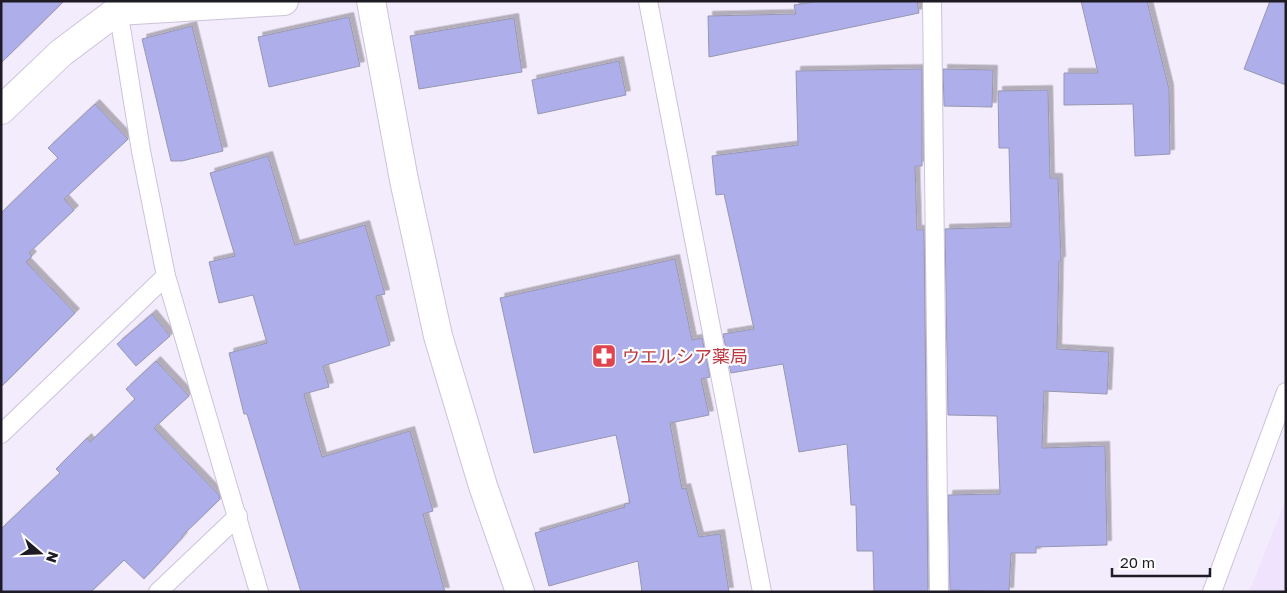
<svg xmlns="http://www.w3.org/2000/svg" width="1287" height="593" viewBox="0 0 1287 593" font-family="'Golos Text','Noto Sans JP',sans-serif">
<defs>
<filter id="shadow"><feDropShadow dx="4.5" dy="-4.5" stdDeviation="0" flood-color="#0004"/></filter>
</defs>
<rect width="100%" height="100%" fill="#f3ecfc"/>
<path fill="#efe3fe" d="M1286,499V592H1249Z"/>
<g fill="#aeaeea" stroke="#9797b1" filter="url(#shadow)">
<path d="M1,1H64L1,63Z"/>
<path d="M820,1H917L919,13L709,57L708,16L796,14L794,5Z"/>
<path d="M1081,1H1147L1169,89L1170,154L1135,156L1133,104L1064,105V73H1098Z"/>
<path d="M1270,1H1286V85L1244,69Z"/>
<path d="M349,17L360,66L269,87L258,37Z"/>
<path d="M514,18L522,72L419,89L410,36Z"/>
<path d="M192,26L223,151L182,161H171L142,39Z"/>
<path d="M619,61L626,95L538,114L532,80Z"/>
<path d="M922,69V166H915L917,230H924L928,592H874L873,551H857L856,505H851L847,444L799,452L783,364L731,373L723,334L754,329L724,194L716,195L712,156L798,145L796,71Z"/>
<path d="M943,69L993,70L992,107L944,106Z"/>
<path d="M1048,90L1050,178H1058L1061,261H1059L1057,349L1109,352L1107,394L1044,391L1042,448L1105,446L1107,545L1036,547V553H1011L1009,592L950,590L948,495L1000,494L997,416L948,415L945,229L1011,227L1009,148H999L998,91Z"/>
<path d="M95,104L128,139L64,199L74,210L29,253L32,256L26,262L75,313L1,387V213L58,158L48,148Z"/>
<path d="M268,156L295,245L365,225L385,294L376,296L390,345L323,366L329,387L304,394L322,457L410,431L433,511L423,514L445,592H301L247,414H244L229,353L267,343L253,295L219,303L209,262L235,256L210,173Z"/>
<path d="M675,259L692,340L702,338L710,377L701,379L709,415L670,423L682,489L686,488L699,537L720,534L729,592H642L638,561L549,586L535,533L625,507L624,504L630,503L616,435L534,453L500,298Z"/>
<path d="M152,314L170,336L136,366L117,344Z"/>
<path d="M156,361L189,396L154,428L219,495L220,499L182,536L183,537L144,579L124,560L91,592H1V529L60,473L56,469L87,438L90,442L135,399L126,389Z"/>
</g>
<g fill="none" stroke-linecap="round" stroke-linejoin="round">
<defs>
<g id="service">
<path d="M648,1L762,592"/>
<path d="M932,1L939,592"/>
<path d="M117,3L141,151L166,276L259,592"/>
<path d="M1,434L166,276"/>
<path d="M158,592L238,516"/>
<path d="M1212,592L1286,392"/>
</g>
<path id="minor" d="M1,110L61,53L117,11L284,1"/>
<path id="tertiary" d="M371,1L404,180L438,336L483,486L520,592"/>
</defs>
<use href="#service" stroke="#cdc2db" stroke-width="20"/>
<use href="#minor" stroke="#cdc2db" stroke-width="30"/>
<use href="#tertiary" stroke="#cdc2db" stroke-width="30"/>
<use href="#service" stroke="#fff" stroke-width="18"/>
<use href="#minor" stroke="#fff" stroke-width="28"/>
<use href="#tertiary" stroke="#fff" stroke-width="28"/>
</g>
<defs>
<symbol id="pharmacy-square" viewBox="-11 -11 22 22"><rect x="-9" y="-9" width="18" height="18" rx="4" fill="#e0444e" stroke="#fdfdfd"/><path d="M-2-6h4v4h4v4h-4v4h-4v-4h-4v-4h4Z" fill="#fff"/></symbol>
</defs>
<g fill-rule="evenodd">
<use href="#pharmacy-square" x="590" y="342" width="28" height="28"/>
</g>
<g text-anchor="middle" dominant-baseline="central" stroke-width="4.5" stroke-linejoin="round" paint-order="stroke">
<g font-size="18" fill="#be3a42" stroke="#fdfdfd" text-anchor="start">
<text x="622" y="356">ウエルシア薬局</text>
</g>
</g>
<rect width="1287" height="593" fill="none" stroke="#1f1b24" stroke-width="5"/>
<g transform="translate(40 553) rotate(109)" stroke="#fdfdfd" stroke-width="4" paint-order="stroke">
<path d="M0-4L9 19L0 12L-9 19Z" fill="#1f1b24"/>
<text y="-8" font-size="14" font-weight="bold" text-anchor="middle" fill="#1f1b24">N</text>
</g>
<path d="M1112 568v8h98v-8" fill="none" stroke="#1f1b24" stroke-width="2.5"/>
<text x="1120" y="568" font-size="15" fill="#1f1b24" stroke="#fdfdfd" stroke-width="4" paint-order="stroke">20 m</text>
</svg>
